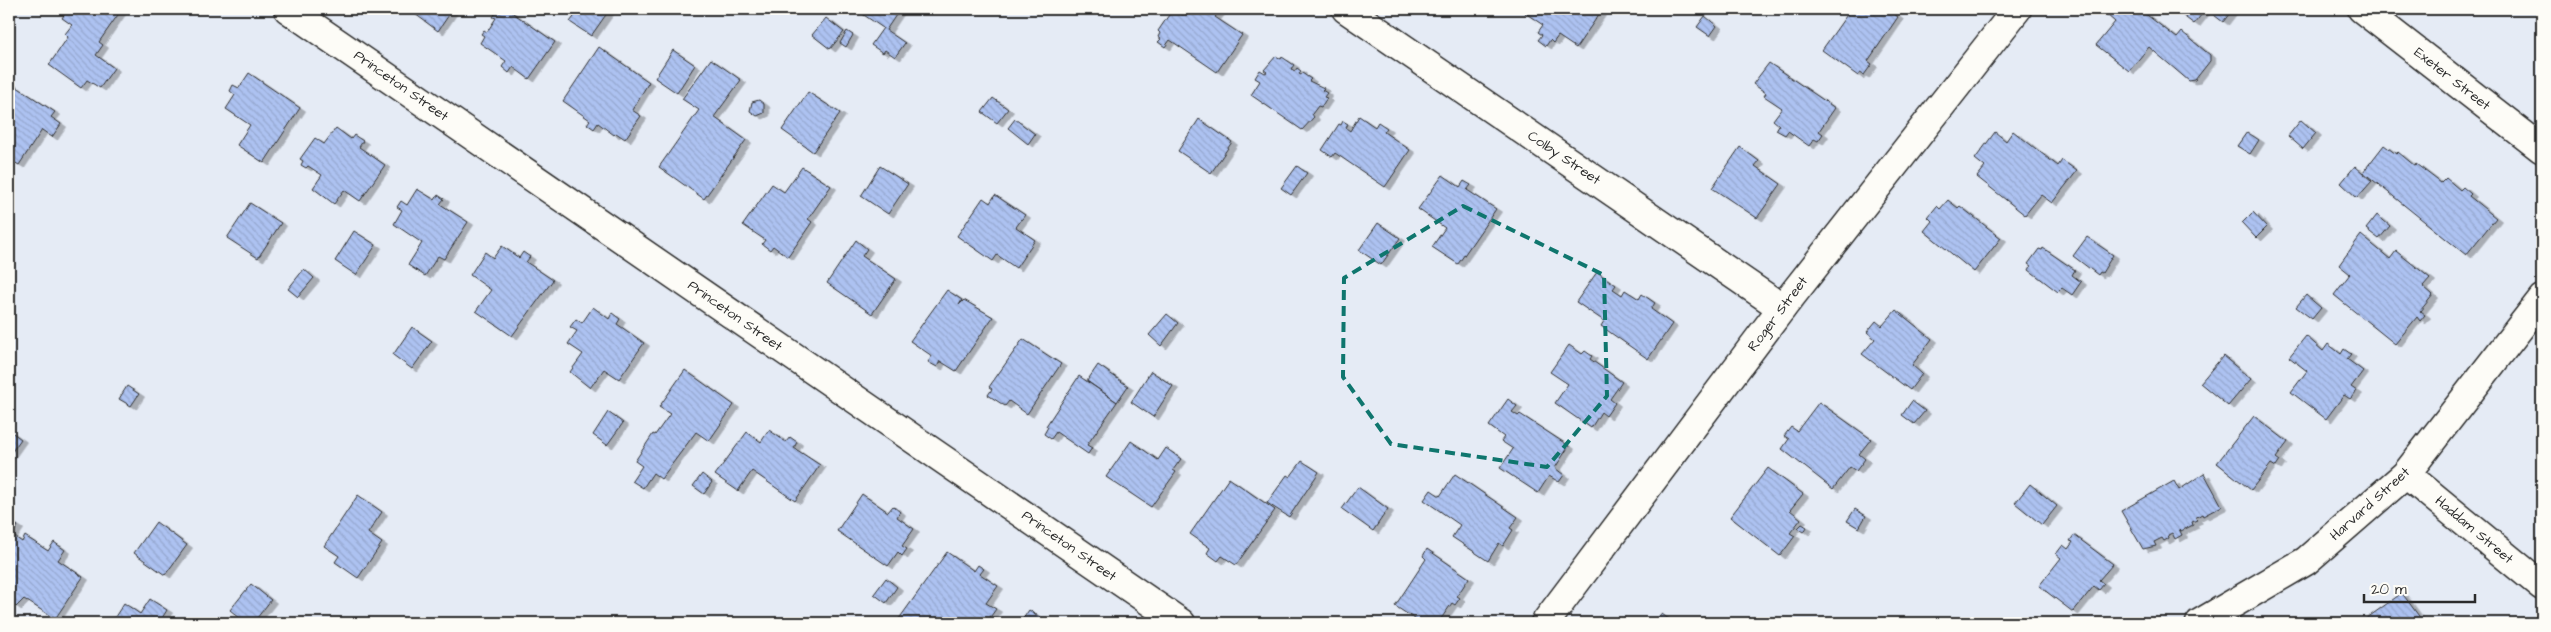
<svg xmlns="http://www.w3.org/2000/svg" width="2551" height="632" viewBox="0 0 2551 632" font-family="'Architects Daughter',sans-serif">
<defs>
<pattern id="building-back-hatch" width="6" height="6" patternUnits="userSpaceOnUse" patternTransform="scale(1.25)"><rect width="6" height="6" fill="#adc2f1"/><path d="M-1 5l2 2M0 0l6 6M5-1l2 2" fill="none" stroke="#95a7cf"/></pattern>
<filter id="shadow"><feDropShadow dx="5.5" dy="3" stdDeviation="0" flood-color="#0004"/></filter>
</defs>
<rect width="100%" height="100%" fill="#e5ebf5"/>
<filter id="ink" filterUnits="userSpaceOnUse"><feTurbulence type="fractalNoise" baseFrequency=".02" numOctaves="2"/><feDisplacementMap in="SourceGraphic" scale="10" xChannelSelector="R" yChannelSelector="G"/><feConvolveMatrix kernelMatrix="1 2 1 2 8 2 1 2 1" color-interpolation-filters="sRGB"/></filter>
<g filter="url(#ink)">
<g fill="url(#building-back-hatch)" stroke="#2b2b2b" filter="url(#shadow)">
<path d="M68,9H122L99,42L103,45L96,55L114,68L100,88L87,80L81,88L49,65L68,37L65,34L72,25L62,18Z"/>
<path d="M405,9H453L438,31L411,11L410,12Z"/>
<path d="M503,9H507L555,42L529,79L513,67L509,73L502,67L506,61L480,43L484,36L481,34L484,30L487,32L496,18L493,17L497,11L500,13Z"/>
<path d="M580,9H610L591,36L570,22Z"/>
<path d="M855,9H900L886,30L905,43L895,57L885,50L883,53L871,45L883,28Z"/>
<path d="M1173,9L1183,15L1187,9H1203L1210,14L1214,9L1219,12L1215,17L1242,35L1217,72L1170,40L1165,47L1158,42L1161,39L1158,37L1160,33L1158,31Z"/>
<path d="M1527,9H1600L1602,10L1576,48L1558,36L1553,43L1550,40L1546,46L1538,40L1542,35L1538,32L1543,25L1525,13Z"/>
<path d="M1851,9H1888L1898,17L1868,61L1872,64L1864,75L1860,73L1858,76L1822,50Z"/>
<path d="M2112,9H2139L2177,38L2182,32L2210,55V61L2195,80L2189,81L2149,47L2129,71L2096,45L2115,22L2107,15Z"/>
<path d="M2174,9H2206L2194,24Z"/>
<path d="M2206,9H2233L2223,22Z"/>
<path d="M1705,16L1717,26L1710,36L1697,27Z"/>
<path d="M826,18L844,32L830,49L812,35Z"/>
<path d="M847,31L853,35L846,47L840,43Z"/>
<path d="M599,47L649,82L632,110L641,116L625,139L616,133L614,135L598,123L594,129L587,124L590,120L563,101Z"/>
<path d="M673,50L695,65L677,93L655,78Z"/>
<path d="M1276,56L1281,59L1282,57L1294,65L1291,69L1295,71L1297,68L1301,71L1299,74L1301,75L1302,73L1311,79L1309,81L1324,88L1322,90L1327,93L1324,97L1327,98L1321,107L1318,106L1312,114L1314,117L1302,130L1251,95L1260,81L1255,78L1260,70L1265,73L1267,72L1264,70Z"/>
<path d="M711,59L741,80L714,117L746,140L704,199L659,167L699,110L682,99Z"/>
<path d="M1769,63L1835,108L1819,131L1823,134L1818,141L1814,139L1809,146L1788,131L1785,135L1776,130L1779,125L1773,120L1782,108L1764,96L1766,93L1753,84Z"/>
<path d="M249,73L300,108L264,163L237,145L250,125L226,109L235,95L230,91L233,85L239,88Z"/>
<path d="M14,85L55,112L51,117L61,124L52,137L42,130L19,165L9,159V94Z"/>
<path d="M808,92L840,113L813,152L782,130Z"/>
<path d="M993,98L1008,109L997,123L982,112Z"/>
<path d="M759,100L764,104V113L757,116L750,111L752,102Z"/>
<path d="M1359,116L1375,127L1378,122L1387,128L1384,132L1410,150L1385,187L1335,153L1332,157L1322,150L1339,124L1341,125L1343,121L1348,124L1346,128L1350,131Z"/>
<path d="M1015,119L1035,134L1028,144L1008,128Z"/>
<path d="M1199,119L1232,142L1211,173L1178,151Z"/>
<path d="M2301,120L2316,133L2303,149L2288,136Z"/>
<path d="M336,128L351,139L354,135L363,141L359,147L385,165L360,201L344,190L334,204L313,188L322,175L308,166L306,168L301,165L303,161L300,159L315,138L324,144Z"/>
<path d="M2013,131L2058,166L2062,160L2077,171L2052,203L2041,195L2025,215L1977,177L1985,167L1975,159L1995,132L2006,141Z"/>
<path d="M2247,132L2259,140L2250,154L2237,146Z"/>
<path d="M2384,145L2396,154L2398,152L2415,166L2416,164L2441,183L2446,178L2460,190L2463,187L2471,194L2469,196L2496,218L2466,255L2363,172Z"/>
<path d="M1740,147L1759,161L1755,166L1781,184L1757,218L1712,188Z"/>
<path d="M880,166L908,184L888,214L861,196Z"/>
<path d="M1297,166L1307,173L1291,195L1281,188Z"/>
<path d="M2355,166L2372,181L2357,198L2341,183Z"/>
<path d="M802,167L831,186L808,219L812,222L788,257L773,246L770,250L762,244L765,240L743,225L772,184L784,192Z"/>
<path d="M1443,175L1460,187L1464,181L1471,185L1467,190L1496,209L1458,264L1432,247L1445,228L1418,209Z"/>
<path d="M417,189L435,200L438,195L444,199L440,204L468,222L444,259L438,256L425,276L408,265L422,243L394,224L402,210L397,207L401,201L407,205Z"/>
<path d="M995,195L1025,215L1016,227L1035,240L1016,268L997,255L993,261L957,236L983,198L990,203Z"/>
<path d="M1948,200L1958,208L1960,206L2001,238L1974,272L1924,231L1932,221L1928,217L1937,206L1940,209Z"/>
<path d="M250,203L281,223L258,258L227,238Z"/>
<path d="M2253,212L2267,227L2256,238L2242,223Z"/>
<path d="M2377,215L2390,226L2379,239L2366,229Z"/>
<path d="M1378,223L1400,238L1381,265L1359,250Z"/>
<path d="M354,231L376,245L356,275L335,261Z"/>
<path d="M2361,235L2390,259L2396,251L2430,278L2423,286L2433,295L2420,311L2425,315L2420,321L2417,317L2395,344L2334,295L2350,274L2339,265Z"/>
<path d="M2087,237L2113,255L2102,273L2100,272L2098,275L2073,256Z"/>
<path d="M856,240L867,249L862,256L896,279L872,314L827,283Z"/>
<path d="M502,246L519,258L523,252L530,257L526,262L553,280L512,336L476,311L491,290L470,275L485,252L493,258Z"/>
<path d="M2043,248L2075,270L2072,275L2081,282L2072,295L2062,288L2058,292L2029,270L2031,266L2028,264L2039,249L2042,250Z"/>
<path d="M304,269L314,278L298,297L288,289Z"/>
<path d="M1597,272L1616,285L1613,289L1622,295L1625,290L1639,299L1642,294L1655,303L1651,309L1672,324L1648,359L1601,326L1604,321L1576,302Z"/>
<path d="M947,290L962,300L959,305L964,300L993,317L956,371L940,361L937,367L928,362L932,356L910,341Z"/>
<path d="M2306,295L2321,308L2312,319L2296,307Z"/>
<path d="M593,307L609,319L612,313L620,319L617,324L644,343L619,379L604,369L590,388L570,372L583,354L568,344L577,331L570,327L576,319L582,323Z"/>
<path d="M1896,310L1932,339L1912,365L1922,374L1910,390L1862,354L1875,339L1867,332L1876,321L1882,326Z"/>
<path d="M1167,314L1178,323L1161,346L1149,335Z"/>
<path d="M412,327L432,341L412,369L393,355Z"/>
<path d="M2306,336L2323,351L2328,344L2341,354L2344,349L2351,354L2347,359L2363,371L2351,387L2357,391L2350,399L2344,395L2326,419L2291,392L2307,371L2289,357Z"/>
<path d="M1023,339L1061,364L1027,414L1009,401L1005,406L988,395L992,389L989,387Z"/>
<path d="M1569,345L1582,354L1585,351L1592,356L1590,359L1622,382L1610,399L1615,403L1606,416L1601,412L1591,428L1555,403L1568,384L1550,372Z"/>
<path d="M2223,356L2251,379L2228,406L2200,383Z"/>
<path d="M1098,365L1128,386L1117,402L1087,381Z"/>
<path d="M685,370L734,405L709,441L696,432L661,479L653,473L643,488L632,481L642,466L635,461L653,434L655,435L670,414L659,407Z"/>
<path d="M1151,371L1173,386L1153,417L1131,402Z"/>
<path d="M1079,376L1117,402L1087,445L1092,448L1088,454L1056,432L1051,439L1044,434L1048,427L1046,426Z"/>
<path d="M127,386L139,394L131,406L119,399Z"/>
<path d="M1508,399L1517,406L1512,412L1518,416L1520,414L1569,446L1555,468L1564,475L1559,482L1549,476L1538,493L1500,468L1513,449L1501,441L1504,437L1489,426Z"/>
<path d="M1912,401L1925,411L1914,424L1902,415Z"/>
<path d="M1819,402L1871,439L1859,454L1865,459L1856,471L1850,467L1833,489L1782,449L1789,439L1784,436L1791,427L1797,431Z"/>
<path d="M608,412L623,423L607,445L593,435Z"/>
<path d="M2254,416L2288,442L2276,458L2280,461L2276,467L2271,464L2251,490L2217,463Z"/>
<path d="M9,430L21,439L9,456Z"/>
<path d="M769,430L786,442L790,437L797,442L794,448L820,465L795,501L752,471L738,491L715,475L747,432L761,442Z"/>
<path d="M1131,441L1158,460L1166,448L1181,459L1173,470L1176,472L1151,507L1106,477Z"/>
<path d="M1302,461L1319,472L1289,517L1267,503L1287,475L1290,477Z"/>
<path d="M1768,468L1803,494L1790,510L1801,519L1790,533L1795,536L1780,556L1730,517Z"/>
<path d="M2204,473L2222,506L2203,516L2202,514L2195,518L2197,520L2192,522L2193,525L2181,531L2179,529L2182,535L2175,539L2172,533L2168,535L2169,538L2164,541L2162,538L2154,542L2156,546L2143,549L2121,511L2174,481L2179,490Z"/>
<path d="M702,474L712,482L704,494L693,486Z"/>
<path d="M1455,474L1518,517L1510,528L1513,530L1503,546L1499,543L1488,561L1452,537L1460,525L1424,500L1431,490L1440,496Z"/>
<path d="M1229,478L1275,510L1236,565L1222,556L1218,561L1207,553L1210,548L1190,534Z"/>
<path d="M2030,484L2057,506L2042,525L2015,503Z"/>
<path d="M1358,487L1388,509L1373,531L1342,509Z"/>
<path d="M862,494L888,512L893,506L900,512L897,517L914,529L902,546L907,549L902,556L898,552L888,566L837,531Z"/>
<path d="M358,495L382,512L368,533L382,543L358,578L335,562L339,556L324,546Z"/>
<path d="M1855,509L1866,516L1859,528L1847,521Z"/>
<path d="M9,520L18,526L12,535L22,542L25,536L48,551L54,542L65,550L58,560L83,577L55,619L24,599L16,607L9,602L12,596L9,594Z"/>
<path d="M156,522L187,545L165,575L134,553Z"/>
<path d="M1802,524L1807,527L1804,532L1798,528Z"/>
<path d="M2074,535L2113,564L2099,580L2104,584L2099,590L2094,586L2073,612L2039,586L2061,558L2056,554L2063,545L2068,549L2073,542L2070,541Z"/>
<path d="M1427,549L1469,578L1457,596L1460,598L1455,605L1452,603L1438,623H1421L1395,606L1426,559L1423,556Z"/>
<path d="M947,552L974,571L978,565L984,569L980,574L998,586L986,603L996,609L986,623H896Z"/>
<path d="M886,578L897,587L886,603L874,594Z"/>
<path d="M251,584L271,600L253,623H246L230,610Z"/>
<path d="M2402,593L2424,623H2360Z"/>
<path d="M150,599L167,610L159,623H111L124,603L140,614Z"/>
<path d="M1029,610L1049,623H1020Z"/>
<path d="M1662,614L1674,623H1651Z"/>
</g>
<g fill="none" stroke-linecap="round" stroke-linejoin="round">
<defs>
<g id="street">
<path d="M288,9L1181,623"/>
<path d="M1346,9L1782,308"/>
<path d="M2362,9L2542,149"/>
<path d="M2406,474L2542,586"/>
<path d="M1545,623L1782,308L2017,9"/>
<path d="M2200,623L2306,561L2406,474L2542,299"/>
</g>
</defs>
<use href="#street" stroke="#2b2b2b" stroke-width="31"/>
<use href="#street" stroke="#fdfcf7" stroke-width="28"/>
</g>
</g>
<path fill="none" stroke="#0f766e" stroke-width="4" stroke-dasharray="10 6" stroke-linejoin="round" d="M1463,206L1604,275L1607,396L1547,467L1391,444L1343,377L1344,278Z"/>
<g text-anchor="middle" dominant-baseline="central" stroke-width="4.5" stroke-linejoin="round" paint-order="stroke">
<g font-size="14" fill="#2b2b2b" stroke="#fdfcf7">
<text transform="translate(2452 79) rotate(38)">Exeter Street</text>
<text transform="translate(401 86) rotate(35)">Princeton Street</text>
<text transform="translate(1564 158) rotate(34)">Colby Street</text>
<text transform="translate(1778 314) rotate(-53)">Roger Street</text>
<text transform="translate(735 316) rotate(35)">Princeton Street</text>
<text transform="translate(2370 504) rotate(-42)">Harvard Street</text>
<text transform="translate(2474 530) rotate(40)">Haddam Street</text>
<text transform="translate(1069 546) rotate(35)">Princeton Street</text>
</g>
</g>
<rect width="2551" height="632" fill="none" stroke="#fdfcf7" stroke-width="30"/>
<rect x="15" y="15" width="2521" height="602" fill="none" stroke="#2b2b2b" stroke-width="2" filter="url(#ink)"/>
<path d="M2364 594v8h111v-8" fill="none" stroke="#2b2b2b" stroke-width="2.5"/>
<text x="2371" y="594" font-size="15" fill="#2b2b2b" stroke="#fdfcf7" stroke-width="4" paint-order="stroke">20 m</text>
</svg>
